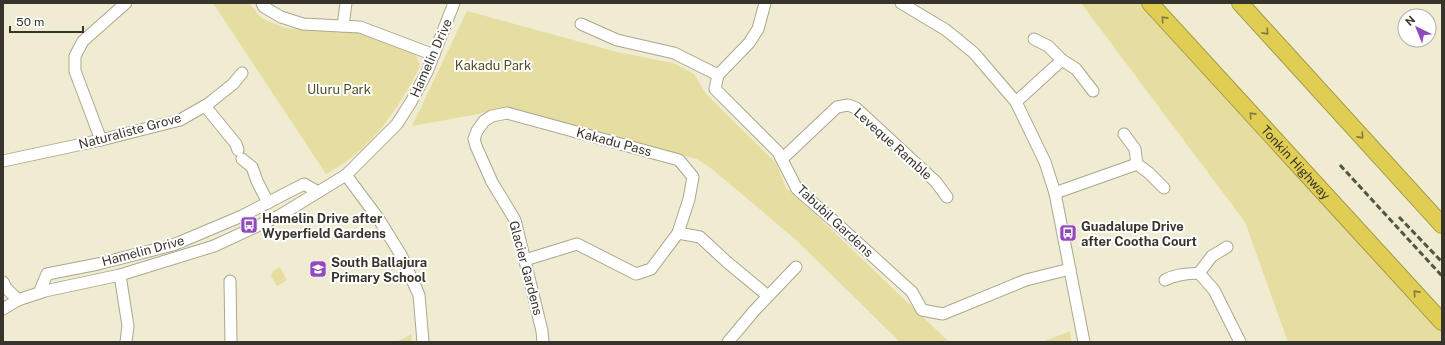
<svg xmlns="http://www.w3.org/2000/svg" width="1445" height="345" viewBox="0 0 1445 345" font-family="'Public Sans',sans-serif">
<rect width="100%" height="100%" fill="#efecd2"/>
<g fill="#e6dda0">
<path d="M213,3H249L261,18L285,28L312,31L360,32L416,55L420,66C399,109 370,151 326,174Z"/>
<path d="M1081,3H1143L1442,324V342H1288L1245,222Z"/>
<path d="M467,11L617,52L673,63L694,74L706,94L776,163L786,188L815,214L949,342H900L795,239L712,169L697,159L511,108L412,126Z"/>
<path d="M280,267L287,280L277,286L271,276L273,271Z"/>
<path d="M1070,331L1071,342H1042Z"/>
<path d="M412,334L411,342H396Z"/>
</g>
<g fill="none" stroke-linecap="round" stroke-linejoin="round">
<defs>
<g id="minor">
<path d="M262,3L264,7L281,17L303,24L360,27L434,55"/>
<path d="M765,3L758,29L749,43L718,75L715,89L778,152L797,189L835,222L912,292L922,310L943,314L1026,280L1070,269"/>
<path d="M901,3L946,30L974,53L1016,102L1045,162L1055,193L1084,342"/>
<path d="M581,24L617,40L674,53L718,75"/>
<path d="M343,26L346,3"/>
<path d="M1034,39L1048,46L1062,60L1076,69L1093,91"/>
<path d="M1016,102L1062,60"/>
<path d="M205,106L236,144L238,150"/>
<path d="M1124,134L1135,149L1137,164L1149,173L1164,188"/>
<path d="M101,140L75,71V56L83,41L126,3"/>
<path d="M242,159L252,167L257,181L268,203"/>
<path d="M782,159L837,107L848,105L856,108L936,182L947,197"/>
<path d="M3,161L101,140L180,120L208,104L233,84L242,73"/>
<path d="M346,175L378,218L401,255L419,295L423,342"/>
<path d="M1055,193L1137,164"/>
<path d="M525,260L577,244L636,274L651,269L678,233L700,237L727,262L768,296"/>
<path d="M1199,273L1214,290L1240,342"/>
<path d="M120,275L128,326L126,342"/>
<path d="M1165,280C1176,274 1187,274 1199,273L1212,256L1227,247"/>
<path d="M230,281L231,342"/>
<path d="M3,282L6,288L18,300"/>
<path d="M39,293L47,274L98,264L173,245L242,216L304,184L318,192"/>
<path d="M3,309L18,300L45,291L120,275L214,246L279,216L346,175L397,124L411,102L427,72L454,3"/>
<path d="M543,342L542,331L515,220L492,182L476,146L474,139L477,131L484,121L492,116L507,113L679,160L693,177L689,199L678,233"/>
<path d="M728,342L754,311L796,267"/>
</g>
<g id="highway">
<path id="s1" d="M1150,3L1442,322"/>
<path d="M1240,3L1442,225"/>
</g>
</defs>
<use href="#minor" stroke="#aba78f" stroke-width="13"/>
<use href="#highway" stroke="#a59846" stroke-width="18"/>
<use href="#minor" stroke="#fff" stroke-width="11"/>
<use href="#highway" stroke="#e0ce54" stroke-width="16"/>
<g stroke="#565447" stroke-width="3" stroke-dasharray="6 3" stroke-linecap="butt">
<path d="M1340,165L1442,276"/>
<path d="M1399,217L1442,262"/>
</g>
</g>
<defs><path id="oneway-chevron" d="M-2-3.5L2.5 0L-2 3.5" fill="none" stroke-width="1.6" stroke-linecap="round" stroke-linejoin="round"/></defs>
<g stroke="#837a3d">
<use href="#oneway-chevron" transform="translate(1164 19) rotate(-132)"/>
<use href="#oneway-chevron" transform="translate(1266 32) rotate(48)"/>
<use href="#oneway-chevron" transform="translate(1252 115) rotate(-132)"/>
<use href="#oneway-chevron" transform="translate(1361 136) rotate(48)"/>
<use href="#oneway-chevron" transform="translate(1416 293) rotate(-132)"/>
</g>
<defs>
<symbol id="bus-square" viewBox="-11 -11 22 22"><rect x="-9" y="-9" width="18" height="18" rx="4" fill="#9249bc" stroke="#fff"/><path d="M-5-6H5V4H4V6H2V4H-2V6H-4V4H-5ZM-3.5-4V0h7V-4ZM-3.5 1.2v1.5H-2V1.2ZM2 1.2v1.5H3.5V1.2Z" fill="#fff"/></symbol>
<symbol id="school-square" viewBox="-11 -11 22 22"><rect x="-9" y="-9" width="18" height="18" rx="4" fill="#9249bc" stroke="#fff"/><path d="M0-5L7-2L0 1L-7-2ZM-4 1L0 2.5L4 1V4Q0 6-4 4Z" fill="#fff"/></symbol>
</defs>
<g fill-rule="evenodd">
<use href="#bus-square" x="239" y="215" width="20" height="20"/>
<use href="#bus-square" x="1058" y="223" width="20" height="20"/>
<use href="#school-square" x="308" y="259" width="20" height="20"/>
</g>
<g text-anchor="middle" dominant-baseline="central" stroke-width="4" stroke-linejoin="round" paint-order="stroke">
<g font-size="13" fill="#37352b" stroke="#fff">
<text transform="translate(431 58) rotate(-66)">Hamelin Drive</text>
<text transform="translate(130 131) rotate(-15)">Naturaliste Grove</text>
<text transform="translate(614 142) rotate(15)">Kakadu Pass</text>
<text transform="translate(893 144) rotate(42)">Leveque Ramble</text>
<text stroke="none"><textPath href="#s1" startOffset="216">Tonkin Highway</textPath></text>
<text transform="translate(835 221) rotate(43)">Tabubil Gardens</text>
<text transform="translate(143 251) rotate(-15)">Hamelin Drive</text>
<text transform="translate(526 268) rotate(75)">Glacier Gardens</text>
</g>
<g font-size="13" fill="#554f24" stroke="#fff">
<text x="493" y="65">Kakadu Park</text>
<text x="339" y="89">Uluru Park</text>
</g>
<g font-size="13" font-weight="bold" fill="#37352b" stroke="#fff" text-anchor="start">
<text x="262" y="218">Hamelin Drive after<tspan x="262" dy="15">Wyperfield Gardens</tspan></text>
<text x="1081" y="226">Guadalupe Drive<tspan x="1081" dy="15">after Cootha Court</tspan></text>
<text x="331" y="262">South Ballajura<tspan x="331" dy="15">Primary School</tspan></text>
</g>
</g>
<rect width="1445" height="345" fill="none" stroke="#37352b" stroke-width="8"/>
<g transform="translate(1417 28) rotate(317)"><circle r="19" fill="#ffffff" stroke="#afaeaa"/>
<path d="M0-3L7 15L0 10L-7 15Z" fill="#9249bc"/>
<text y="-6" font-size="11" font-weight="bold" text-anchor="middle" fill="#37352b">N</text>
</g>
<path d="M10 26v6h73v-6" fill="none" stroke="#37352b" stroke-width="2"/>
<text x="16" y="26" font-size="12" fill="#37352b" stroke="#ffffff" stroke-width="3" paint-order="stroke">50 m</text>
</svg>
